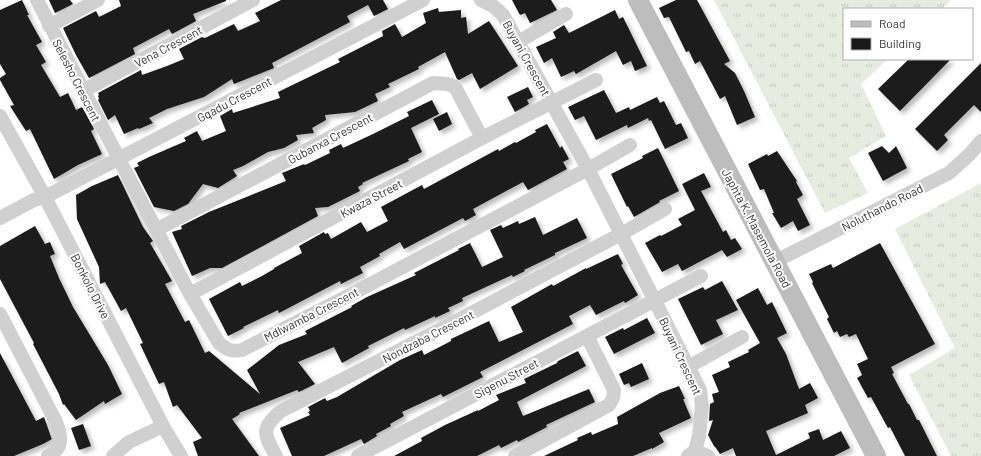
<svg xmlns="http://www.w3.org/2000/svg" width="981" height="456" viewBox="0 0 981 456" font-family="Barlow,sans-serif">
<defs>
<pattern id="grass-tufts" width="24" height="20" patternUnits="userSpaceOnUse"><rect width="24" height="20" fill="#e6ecdf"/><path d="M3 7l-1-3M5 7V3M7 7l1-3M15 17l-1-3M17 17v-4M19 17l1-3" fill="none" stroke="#c6cbc0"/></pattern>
<filter id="shadow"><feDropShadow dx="3.5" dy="3.5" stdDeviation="2" flood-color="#0004"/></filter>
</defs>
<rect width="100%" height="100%" fill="#fff"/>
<g fill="url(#grass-tufts)">
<path d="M714,0H951L942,9H844V59H888L861,84L886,136L849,158L868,193L825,213Z"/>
<path d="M981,183V456H951L909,375L955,348L895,229Z"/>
</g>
<g fill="#1a1a1a" filter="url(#shadow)">
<path d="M22,0L29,15H27L42,42L36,45L46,62L41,65L60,97L68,93L76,110L82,107L94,129L91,131L102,154L78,165L54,179L30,129L26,131L10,106L14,105L0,80V78L6,74L0,64V10Z"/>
<path d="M49,0H70L73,4L55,13Z"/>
<path d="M119,0H226V1L193,14L196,21L172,34L169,29L133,48L135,54L89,78L76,55L63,28L96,11L99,17L121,6Z"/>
<path d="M281,0H383L388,9L374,16L368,5L347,16L350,22L272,63L274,68L234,84L232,79L204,97L167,109L149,118L153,123L139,129L138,128L124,134L115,115L108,120L98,100L99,99L98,96L99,95L98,93L141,70L142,75L167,66L184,59L179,49L202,37L205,38L234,24L238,31L260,21L255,13Z"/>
<path d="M512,0H551L557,10L530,23L525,13L520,15Z"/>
<path d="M676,0H697L730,61L724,64L735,73L744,91L755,117L737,125L725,96L720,99L700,61L695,64L689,51L686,52L669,17L664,18L659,8Z"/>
<path d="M438,8L439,12L461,10V18L466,17L468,34L489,21L518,66L480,89L472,73L459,80L457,79L445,52L418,67L419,69L388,84L390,87L375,94L378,101L355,112L325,115L326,120L312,128L314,133L296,135L298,140L284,148L268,152L243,166L233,170L237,176L218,188L203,184L188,204L174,211L154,207L134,168L139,166L137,163L149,157L186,141L184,138L197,131L202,141L226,131L220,116L232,109L233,113L280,98L278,92L340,62L338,59L383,36L382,31L395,24L402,37L426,23L423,13Z"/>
<path d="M615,10L619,19L623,17L647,66L635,71L631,61L623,65L616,51L576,74L574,71L561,77L552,58L544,63L536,47L556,38L553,32L564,25L569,33Z"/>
<path d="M909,59H951L900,111L878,89Z"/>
<path d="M981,63V112L974,105L944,135L948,140L937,151L915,129Z"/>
<path d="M528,87L533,97L527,100L529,104L515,112L507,97Z"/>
<path d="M604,90L616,113L629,107L630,110L657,97L660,103L664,101L676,125L681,123L688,138L665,149L651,120L649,121L648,118L628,128L627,125L596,140L584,116L575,120L568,107Z"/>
<path d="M432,100L439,114L411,128L422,152L408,159L409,161L362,183L363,184L358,187L360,191L328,207L315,208L318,216L222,268H210L192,276L172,232L182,229L181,226L209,212L286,181L282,173L304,164L305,165L330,153L329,150L341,144L343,148L373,134L409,116L407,112Z"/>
<path d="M447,112L452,124L439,131L433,119Z"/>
<path d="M547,124L560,148L562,146L569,159L563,162L567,169L528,190L523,182L473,209L476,215L465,221L463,218L404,249L400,242L379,254L380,256L360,267L363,273L341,284L340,281L279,313L278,310L243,327L244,328L228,336L209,299L240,282L242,286L262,276L274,269V268L302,253L299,246L324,232L325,234L328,233L331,239L361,222L367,232L388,221L381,207L422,185L424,189L498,149L499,151L515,142L516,143L536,132L535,130Z"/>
<path d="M882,146L889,153L896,146L907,168L883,181L868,153Z"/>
<path d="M658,148L679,191L659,201L660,202L634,217L628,206L627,207L611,174L643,158L642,156Z"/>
<path d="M777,151L797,181L796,182L803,195L797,199L810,225L798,231L793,221L781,228L772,213H774L764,189L760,190L748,164L767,154L768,156Z"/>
<path d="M704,173L711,187L701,191L723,232L726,230L731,240L735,238L742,249L727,257L722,250L682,271L678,264L662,272L645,243L660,235L661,236L682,225L678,219L695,210L682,184Z"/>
<path d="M118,175L143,227L153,241L150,243L172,281L165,284L185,322L189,320L205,353L209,351L260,394L247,370L279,345L307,334L305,331L352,307L351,306L367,297L416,275L414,273L459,250L458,249L470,243L482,267L503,257L490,230L501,225L503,228L518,221L519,224L535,217L543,235L577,218L587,238L555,253V255L524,270L525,271L513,277L512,275L462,298L463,301L448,308L450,311L435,318V316L405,330L404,328L368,346L369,348L342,363L334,347L298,362L315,384L299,392L297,390L239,413L240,414L232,419L259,456H198L193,442L202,438L177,405L173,407L164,382L159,384L140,344L143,343L126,308L121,311L105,282L100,284L99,267L77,219L76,195L92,186Z"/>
<path d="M35,226L45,244L50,242L55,254L50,256L59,278L73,307L108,365L122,394L105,404L104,401L76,420L64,404L63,405L59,394L33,344L34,343L0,279V246Z"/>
<path d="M880,243L935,344L891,367L894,373L892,374L908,404H909L917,420H919L937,456H905L890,427L888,428L871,397L868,398L857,378L862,375L857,364L868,359L856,334L849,337L847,334L840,337L837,331L834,333L827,319L829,317L812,283L813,282L809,274L831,264L833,268Z"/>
<path d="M618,254L623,264L621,265L638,295L625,303L624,301L596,315L590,305L569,316L573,324L480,372L483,377L443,397L441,394L402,412L404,416L390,424L391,426L376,434L377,436L364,444L361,439L324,456H292L280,428L310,415L308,412L310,411L308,407L325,398L327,401L337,397L400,360L422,350L424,355L451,341V339L489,321L499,342L523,332L511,307L552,284L553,286L586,268V269Z"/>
<path d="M722,281L738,310L716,320L723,334L701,345L678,299L703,287L705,290Z"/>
<path d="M758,288L767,305L772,302L787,333L777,338L786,354L799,389L810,383L818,398L805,405L808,413L766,431L776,455L810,438L808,433L819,429L823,440L841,431L850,448L834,456H736L733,448L720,454L716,448L714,446L708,435L713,420L709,421L710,404L714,402L712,394L719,392L712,375L730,367L728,362L749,352L748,350L760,343L736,300Z"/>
<path d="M647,318L655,333L614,354L605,337L623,328L624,330Z"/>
<path d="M578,351L586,366L517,402L523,416L589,389L595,402L546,425L547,427L518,442L517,440L501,448L499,445L477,456H394L422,441L421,438L445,425L478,410V411L499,400L496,395L526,383L524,379L557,363L558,361Z"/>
<path d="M0,353L36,421L44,417L51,437L52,439L43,444L14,456H0Z"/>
<path d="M642,363L649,379L631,387L629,383L624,385L619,374Z"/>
<path d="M679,386L685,399H683L691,418L659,433L664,442L652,449V448L633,456H544L578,440L577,438L591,432L592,435L618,424L617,417L660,393Z"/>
<path d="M83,424L91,446L79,450L71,428Z"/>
</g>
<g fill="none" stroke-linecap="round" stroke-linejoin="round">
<g stroke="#d0d0d0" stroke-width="14">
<path d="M37,0L119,159L190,294L219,343C227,350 232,352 242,350L344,298L588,169L630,145"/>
<path d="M481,0L493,6L503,15L518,42L588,169L700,390L702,407L699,436L695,451L688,456"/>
<path d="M49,26L98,0"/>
<path d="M518,42L566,14"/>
<path d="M83,91L253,0"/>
<path d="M0,116L45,197L163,426L181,456"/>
<path d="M0,218L34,200L45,197L423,0"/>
<path d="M156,230L433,83L448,84L455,87L482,138"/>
<path d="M774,262L949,173L970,154L981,141"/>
<path d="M190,294L482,138L596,80"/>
<path d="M0,314L55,420C61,434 65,448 48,456"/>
<path d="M688,367L742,337"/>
<path d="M695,451L708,456"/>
<path d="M113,456L129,442L163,426"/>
<path d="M276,456C264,434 260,429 281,411L443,328L621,234L665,209"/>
<path d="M358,456L701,276"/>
<path d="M515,456L609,405L613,398L614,390L587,336"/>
</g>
<path stroke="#bdbdbd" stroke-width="20" d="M638,0L876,456"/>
</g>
<g text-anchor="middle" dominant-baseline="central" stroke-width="4" stroke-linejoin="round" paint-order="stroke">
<g font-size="12" fill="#333" stroke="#fff">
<text transform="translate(168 46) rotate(-28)">Vena Crescent</text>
<text transform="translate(527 58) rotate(61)">Buyani Crescent</text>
<text transform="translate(77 80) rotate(63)">Selesho Crescent</text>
<text transform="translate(234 99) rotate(-28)">Gqadu Crescent</text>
<text transform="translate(330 138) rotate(-28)">Gubanxa Crescent</text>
<text transform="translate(371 198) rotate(-28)">Kwaza Street</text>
<text transform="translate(882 207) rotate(-27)">Noluthando Road</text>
<text transform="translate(757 228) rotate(62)">Japhta K. Masemola Road</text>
<text transform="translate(91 286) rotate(63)">Bonkolo Drive</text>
<text transform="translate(311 314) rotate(-27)">Mdlwamba Crescent</text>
<text transform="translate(428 336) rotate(-27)">Nondzaba Crescent</text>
<text transform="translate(681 356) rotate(65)">Buyani Crescent</text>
<text transform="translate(506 378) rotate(-28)">Sigenu Street</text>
</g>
</g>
<rect x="843" y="8" width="130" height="52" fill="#ffffff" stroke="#adadad"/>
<rect x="851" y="21" width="20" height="6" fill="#bdbdbd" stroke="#adadad"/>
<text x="879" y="28" font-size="12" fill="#333333">Road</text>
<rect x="851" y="38" width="20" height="12" fill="#1a1a1a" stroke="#adadad"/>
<text x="879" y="48" font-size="12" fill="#333333">Building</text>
</svg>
